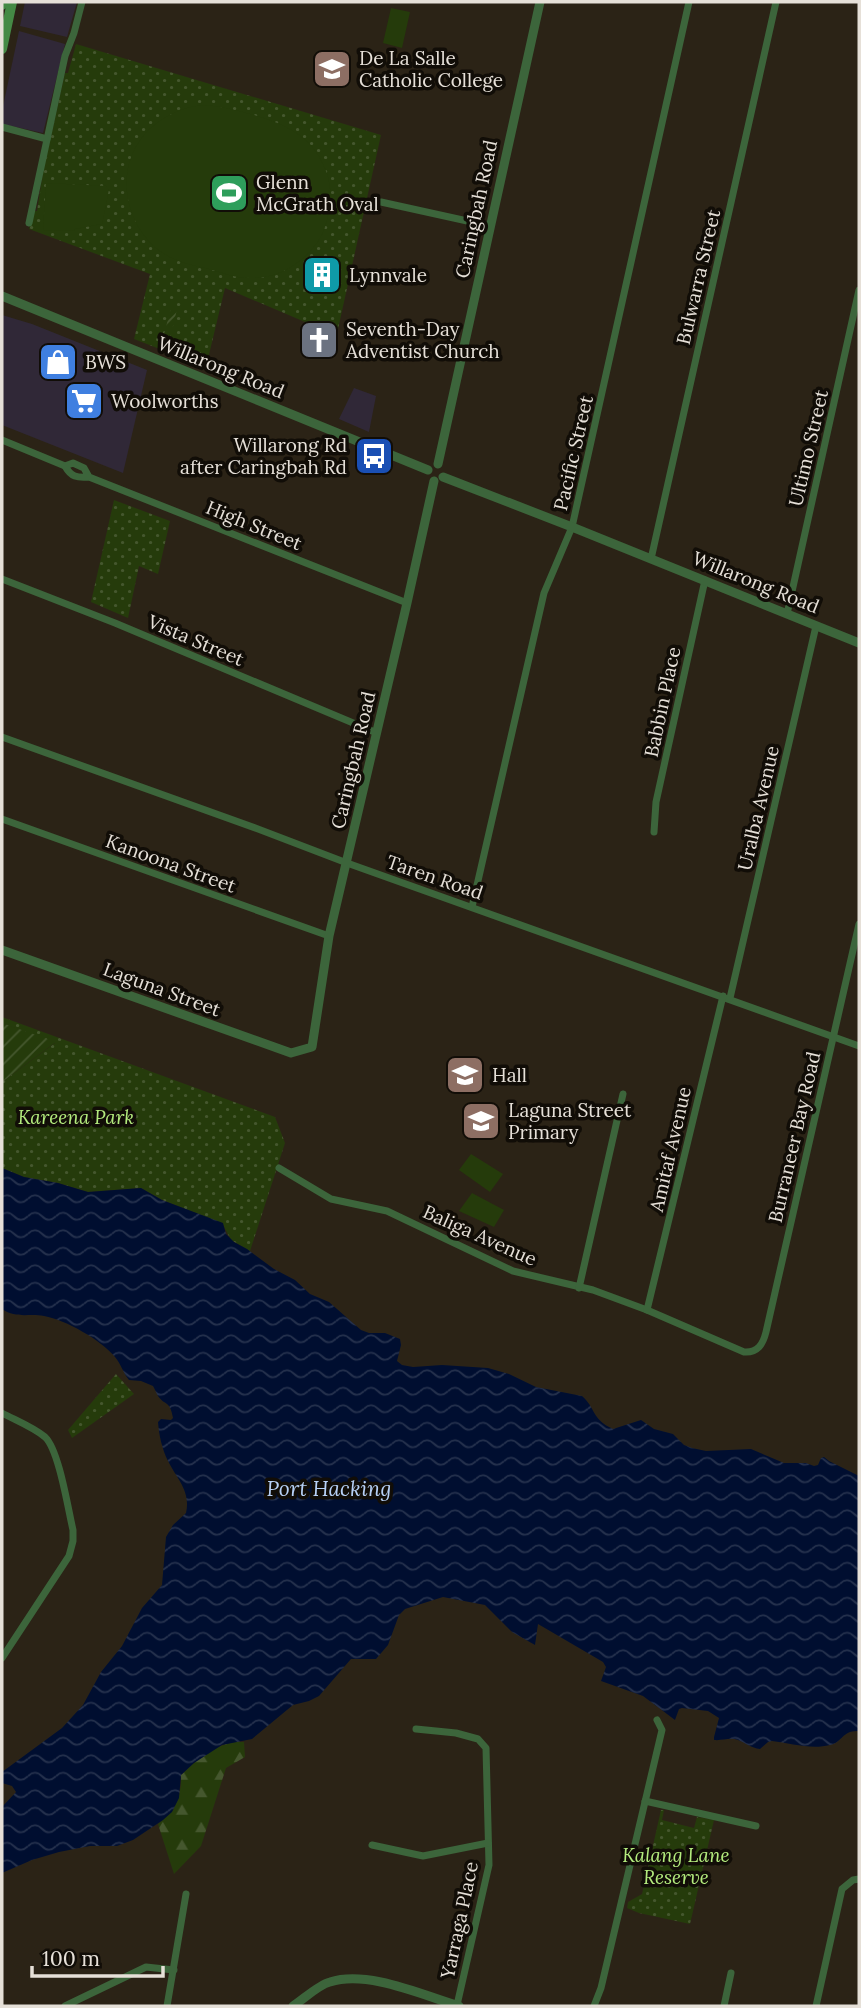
<svg xmlns="http://www.w3.org/2000/svg" width="861" height="2008" viewBox="0 0 861 2008" font-family="Lora,serif">
<defs>
<pattern id="grass-dots" width="8" height="8" patternUnits="userSpaceOnUse" patternTransform="scale(1.75)"><rect width="8" height="8" fill="#253b0b"/><path d="M2 2h.1M6 6h.1" fill="none" stroke="#45572e" stroke-width="1.8" stroke-linecap="round"/></pattern>
<pattern id="forest-firs" width="22" height="20" patternUnits="userSpaceOnUse" patternTransform="scale(1.75)"><rect width="22" height="20" fill="#253b0b"/><path d="M5 1l3.5 6h-7zM16 11l3.5 6h-7z" fill="#45572e"/></pattern>
<pattern id="garden-furrows" width="10" height="10" patternUnits="userSpaceOnUse" patternTransform="scale(1.75)"><rect width="10" height="10" fill="#253b0b"/><path d="M-1 1l2-2M0 10L10 0M9 11l2-2" fill="none" stroke="#45572e"/></pattern>
<pattern id="water-waves" width="16" height="10" patternUnits="userSpaceOnUse" patternTransform="scale(1.75)"><rect width="16" height="10" fill="#000e30"/><path d="M0 5q4-4 8 0t8 0" fill="none" stroke="#25314d"/></pattern>
</defs>
<rect width="100%" height="100%" fill="#2b2316"/>
<g fill="#302837">
<path d="M25,2H77L67,37L20,26Z"/>
<path d="M19,31L65,44L43,133L2,124V111Z"/>
<path d="M2,315L32,324L147,370L123,473L2,425Z"/>
<path d="M354,388L376,396L369,432L339,419Z"/>
</g>
<g fill="url(#grass-dots)">
<path d="M76,44L381,135L338,329L305,322L225,288L206,367L134,339L150,274L29,229L34,211H37L43,172L65,73H68Z"/>
<path d="M114,500L170,521L158,574L139,566L128,618L91,602Z"/>
<path d="M2,1017L275,1117L285,1143L250,1251L231,1240L222,1223L162,1200L141,1188L88,1192L58,1183L24,1177L2,1168V1082L55,1043L2,1023Z"/>
<path d="M116,1374L134,1394L72,1438L68,1430Z"/>
<path d="M661,1810H664L662,1820L694,1828L697,1817L714,1820L690,1924L639,1913L627,1908L628,1902L642,1894Z"/>
</g>
<path fill="url(#forest-firs)" d="M234,1742H244L245,1757L226,1768L201,1846L174,1874L158,1824C175,1811 182,1796 181,1775C196,1760 213,1746 234,1742Z"/>
<g fill="url(#garden-furrows)">
<path d="M171,308L177,309L170,339L163,338Z"/>
<path d="M2,1023L56,1042L2,1082Z"/>
</g>
<g fill="#253b0b">
<path d="M391,8L410,12L402,48L383,43Z"/>
<path d="M202,105C220,106 236,110 254,115C287,125 313,136 326,171C333,190 331,208 325,227C315,256 281,280 250,278C236,278 222,273 209,269C196,266 180,263 168,256C134,238 117,191 132,155C144,126 172,109 202,105Z"/>
<path d="M46,183L106,186L109,189L102,224L75,229L74,231L43,230Z"/>
<path d="M471,1154L503,1174L490,1192L459,1170Z"/>
<path d="M472,1193L504,1210L494,1227L459,1211Z"/>
</g>
<path fill="url(#water-waves)" d="M2,1168L24,1177L58,1183L88,1192L141,1188L162,1200L223,1223L226,1234L234,1242L247,1249L274,1269L295,1280L310,1294L329,1302L361,1330L369,1333H385L400,1339L401,1345L397,1361L402,1365L413,1367L442,1365L488,1368L509,1374L536,1387L582,1396C596,1408 591,1419 613,1429L641,1420L654,1429L673,1434L684,1445L692,1448L706,1451L751,1449L784,1463H806L814,1466L818,1465L821,1458L824,1457L829,1461L859,1476V1731C842,1730 843,1742 830,1745C811,1750 790,1743 772,1741L768,1742L760,1749C751,1748 746,1743 738,1740C730,1737 722,1741 714,1740V1737L719,1718L708,1711L682,1708L679,1709L675,1720L643,1696L601,1681L606,1667L603,1662L538,1624L535,1645L512,1632L485,1605L443,1597L405,1609L399,1615L388,1645L376,1659H351L319,1696L309,1701L293,1705L252,1739L222,1745L194,1763L181,1775L179,1798L172,1812L163,1820L133,1840L117,1846H90L59,1852L32,1860L2,1873V1807L16,1792L12,1786L2,1783V1772L62,1728L83,1705L101,1672L122,1646L142,1608L162,1585L166,1537L173,1525L186,1513C191,1491 177,1479 168,1461C162,1449 159,1435 158,1422L161,1419L171,1420L173,1418C170,1400 165,1406 158,1396C156,1393 155,1389 153,1386L141,1381L129,1380C123,1373 121,1364 115,1357C101,1340 66,1320 44,1316C29,1313 16,1319 2,1309Z"/>
<g fill="none" stroke-linecap="round" stroke-linejoin="round">
<g stroke="#3c653b" stroke-width="7">
<path d="M2,127L47,139"/>
<path d="M381,202L490,226"/>
<path d="M29,223L65,56L74,33L82,2"/>
<path d="M2,440L65,466"/>
<path d="M89,477L84,468L73,463L65,466C71,477 77,478 89,477L407,603"/>
<path d="M651,559L776,2"/>
<path d="M2,579L115,623L377,733"/>
<path d="M787,614L859,290"/>
<path d="M2,737L258,829L347,863L859,1046"/>
<path d="M2,819L329,936"/>
<path d="M654,832L656,802L705,580"/>
<path d="M472,907L544,593L572,527L689,2"/>
<path d="M730,998L816,626"/>
<path d="M279,1168L331,1199L387,1211L513,1271L593,1290L647,1310L744,1352C758,1353 763,1344 766,1332L859,924"/>
<path d="M579,1288L623,1094"/>
<path d="M647,1310L723,996"/>
<path d="M2,1413C15,1420 33,1427 45,1437C59,1450 68,1509 73,1530V1541L69,1556L2,1658"/>
<path d="M416,1729L456,1733L478,1739L486,1748L489,1865L457,2005"/>
<path d="M645,1801L756,1826"/>
<path d="M372,1845L423,1856L488,1843"/>
<path d="M65,2006L146,1967L174,1970"/>
<path d="M167,2006L186,1894"/>
<path d="M594,2006L601,1988L662,1730L657,1720"/>
<path d="M724,2006L731,1973"/>
<path d="M816,2006L842,1889L853,1880L859,1879"/>
</g>
<g stroke="#3c653b" stroke-width="9">
<path d="M2,296L428,470"/>
<path d="M438,464L540,2"/>
<path d="M443,477L572,527L859,643"/>
<path d="M2,950L291,1053L312,1047L329,936L407,603L434,481"/>
<path d="M293,2006C304,1999 318,1985 330,1982C368,1970 422,1995 459,2006"/>
</g>
<g stroke="#458a45" stroke-width="10">
<path d="M2,5V2"/>
<path d="M2,49L12,2"/>
</g>
</g>
<defs>
<symbol id="school-square" viewBox="-11 -11 22 22"><rect x="-9" y="-9" width="18" height="18" rx="4" fill="#8d6e63" stroke="#110d07"/><path d="M0-5L7-2L0 1L-7-2ZM-4 1L0 2.5L4 1V4Q0 6-4 4Z" fill="#fff"/></symbol>
<symbol id="stadium-square" viewBox="-11 -11 22 22"><rect x="-9" y="-9" width="18" height="18" rx="4" fill="#2e9e5b" stroke="#110d07"/><path d="M0-5a6.5 5 0 1 0 0 10a6.5 5 0 1 0 0-10ZM-3.5-1.8h7v3.6h-7Z" fill="#fff"/></symbol>
<symbol id="building-square" viewBox="-11 -11 22 22"><rect x="-9" y="-9" width="18" height="18" rx="4" fill="#0f9aa8" stroke="#110d07"/><path d="M-4-6H4V6H1V3H-1V6H-4ZM-2.5-4.3h1.7v1.8h-1.7ZM.8-4.3h1.7v1.8H.8ZM-2.5-1h1.7V.8h-1.7ZM.8-1h1.7V.8H.8Z" fill="#fff"/></symbol>
<symbol id="church-square" viewBox="-11 -11 22 22"><rect x="-9" y="-9" width="18" height="18" rx="4" fill="#6b7280" stroke="#110d07"/><path d="M-1.2-6h2.4v3.5h3.3v2.4h-3.3V6h-2.4V-.1h-3.3v-2.4h3.3Z" fill="#fff"/></symbol>
<symbol id="shop-square" viewBox="-11 -11 22 22"><rect x="-9" y="-9" width="18" height="18" rx="4" fill="#3f7fe0" stroke="#110d07"/><path d="M-5-2.5h2.3a2.7 3.5 0 0 1 5.4 0H5L5.5 6h-11ZM-1.5-2.5h3a1.5 2.3 0 0 0-3 0Z" fill="#fff"/></symbol>
<symbol id="supermarket-square" viewBox="-11 -11 22 22"><rect x="-9" y="-9" width="18" height="18" rx="4" fill="#3f7fe0" stroke="#110d07"/><path d="M-6-5.5h2.5l.6 2H6L4.5 2H-2.5L-4.4-4H-6ZM-1.5 3.2a1.3 1.3 0 1 0 .1 0ZM3 3.2a1.3 1.3 0 1 0 .1 0Z" fill="#fff"/></symbol>
<symbol id="bus-square" viewBox="-11 -11 22 22"><rect x="-9" y="-9" width="18" height="18" rx="4" fill="#1a4fb4" stroke="#110d07"/><path d="M-5-6H5V4H4V6H2V4H-2V6H-4V4H-5ZM-3.5-4V0h7V-4ZM-3.5 1.2v1.5H-2V1.2ZM2 1.2v1.5H3.5V1.2Z" fill="#fff"/></symbol>
</defs>
<g fill-rule="evenodd">
<use href="#school-square" x="310" y="47" width="44" height="44"/>
<use href="#stadium-square" x="207" y="171" width="44" height="44"/>
<use href="#building-square" x="300" y="253" width="44" height="44"/>
<use href="#church-square" x="297" y="318" width="44" height="44"/>
<use href="#shop-square" x="36" y="340" width="44" height="44"/>
<use href="#supermarket-square" x="62" y="379" width="44" height="44"/>
<use href="#bus-square" x="352" y="434" width="44" height="44"/>
<use href="#school-square" x="443" y="1053" width="44" height="44"/>
<use href="#school-square" x="459" y="1099" width="44" height="44"/>
</g>
<g text-anchor="middle" dominant-baseline="central" stroke-width="7" stroke-linejoin="round" paint-order="stroke">
<g font-size="19" fill="#e6e0d8" stroke="#110d07" text-anchor="start">
<text x="359" y="58">De La Salle<tspan x="359" dy="22">Catholic College</tspan></text>
<text x="256" y="182">Glenn<tspan x="256" dy="22">McGrath Oval</tspan></text>
<text x="349" y="275">Lynnvale</text>
<text x="346" y="329">Seventh-Day<tspan x="346" dy="22">Adventist Church</tspan></text>
<text x="85" y="362">BWS</text>
<text x="111" y="401">Woolworths</text>
<text x="347" y="445" text-anchor="end">Willarong Rd<tspan x="347" dy="22">after Caringbah Rd</tspan></text>
<text x="492" y="1075">Hall</text>
<text x="508" y="1110">Laguna Street<tspan x="508" dy="22">Primary</tspan></text>
</g>
<g font-size="19" fill="#e6e0d8" stroke="#110d07">
<text transform="translate(476 209) rotate(-78)">Caringbah Road</text>
<text transform="translate(698 277) rotate(-77)">Bulwarra Street</text>
<text transform="translate(221 367) rotate(22)">Willarong Road</text>
<text transform="translate(808 448) rotate(-77)">Ultimo Street</text>
<text transform="translate(573 453) rotate(-77)">Pacific Street</text>
<text transform="translate(254 525) rotate(22)">High Street</text>
<text transform="translate(756 582) rotate(22)">Willarong Road</text>
<text transform="translate(196 640) rotate(23)">Vista Street</text>
<text transform="translate(662 702) rotate(-78)">Babbin Place</text>
<text transform="translate(353 760) rotate(-77)">Caringbah Road</text>
<text transform="translate(758 808) rotate(-77)">Uralba Avenue</text>
<text transform="translate(171 863) rotate(20)">Kanoona Street</text>
<text transform="translate(435 877) rotate(19)">Taren Road</text>
<text transform="translate(162 989) rotate(20)">Laguna Street</text>
<text transform="translate(794 1137) rotate(-77)">Burraneer Bay Road</text>
<text transform="translate(670 1149) rotate(-77)">Amitaf Avenue</text>
<text transform="translate(480 1235) rotate(24)">Baliga Avenue</text>
<text transform="translate(459 1920) rotate(-78)">Yarraga Place</text>
</g>
<g font-size="19" font-style="italic" fill="#b4ec7e" stroke="#110d07">
<text x="76" y="1117">Kareena Park</text>
<text x="676" y="1855">Kalang Lane<tspan x="676" dy="22">Reserve</tspan></text>
</g>
<g font-size="21" font-style="italic" fill="#b7d1f7" stroke="#110d07">
<text x="329" y="1488">Port Hacking</text>
</g>
</g>
<rect width="861" height="2008" fill="none" stroke="#e6e0d8" stroke-width="7"/>
<path d="M32 1966v10h131v-10" fill="none" stroke="#e6e0d8" stroke-width="3.5"/>
<text x="42" y="1966" font-size="21" fill="#e6e0d8" stroke="#110d07" stroke-width="5" paint-order="stroke">100 m</text>
</svg>
